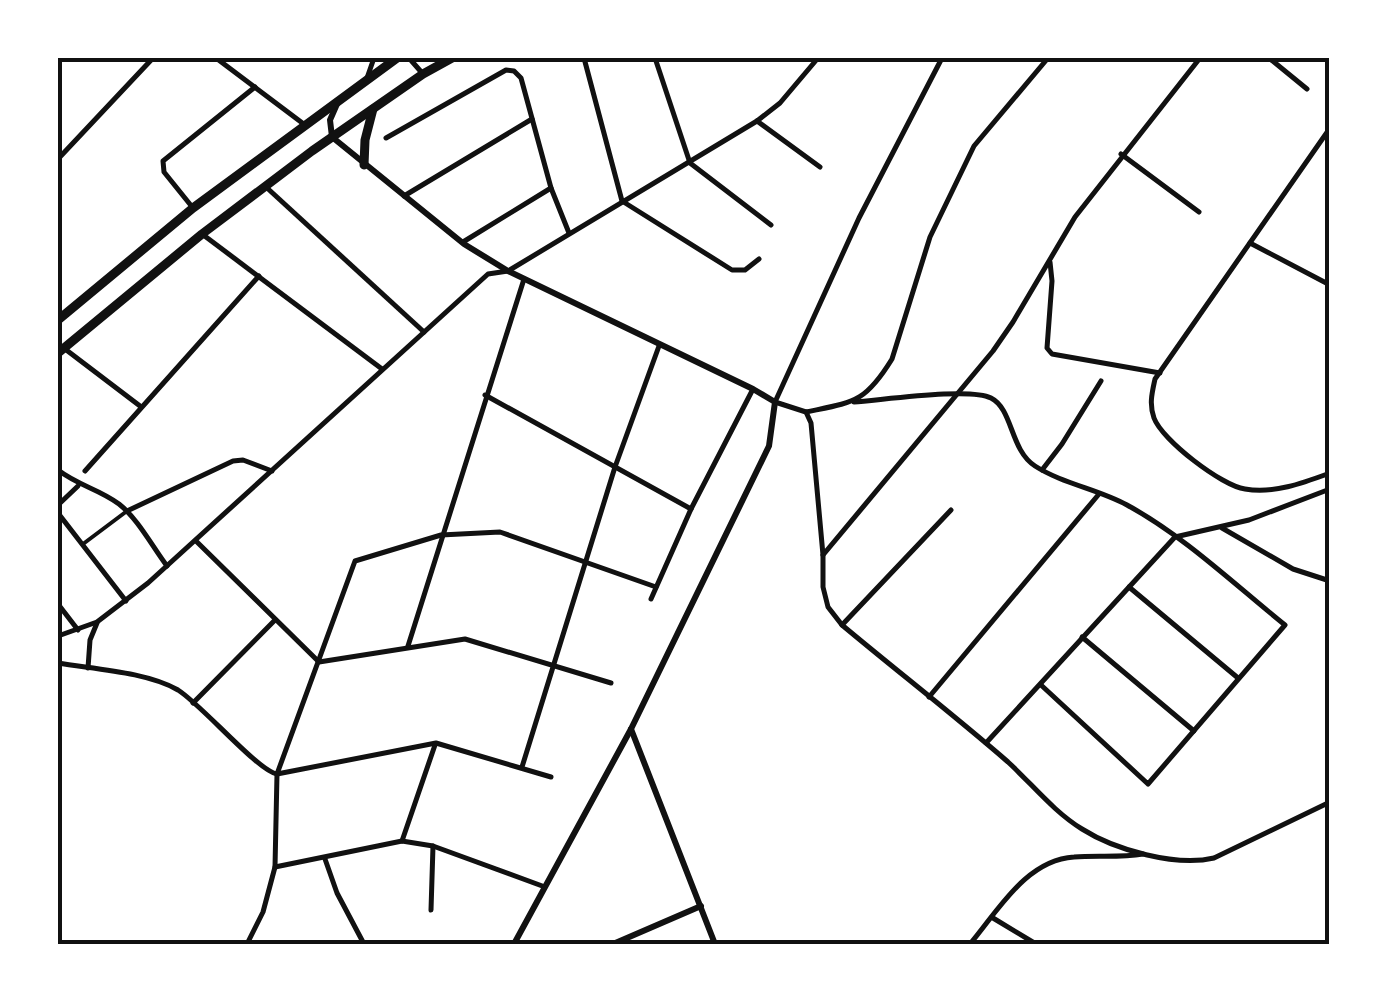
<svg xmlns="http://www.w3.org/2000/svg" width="1387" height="1002" viewBox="0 0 1387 1002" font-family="Georgia,serif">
<rect width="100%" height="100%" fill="#fff"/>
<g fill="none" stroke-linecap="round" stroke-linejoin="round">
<path stroke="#111" stroke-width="4" d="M83,544L127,511"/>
<g stroke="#111" stroke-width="5">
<path d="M216,58L305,125"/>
<path d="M409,58L423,74"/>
<path d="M584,58L622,201L732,270H745L759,259"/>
<path d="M655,58L690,163L771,225"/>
<path d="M942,58L859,218L775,402L806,412L811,423L823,555V587L828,607L842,625C897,671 954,715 1008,762C1032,784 1054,812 1082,829C1115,850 1176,867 1214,858L1330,802"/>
<path d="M1269,58L1307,89"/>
<path d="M367,78L374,58"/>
<path d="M757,121L820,167"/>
<path d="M1330,128L1155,379C1152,393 1149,404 1154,418C1162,440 1222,486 1245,489C1274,494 1303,483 1330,473"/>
<path d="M386,138L506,70L514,71L521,78L551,188L569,233"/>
<path d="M1121,154L1199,212"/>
<path d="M58,159L153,58"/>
<path d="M266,187L424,332"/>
<path d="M404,196L532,119"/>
<path d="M193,208L164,172L163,161L255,87"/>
<path d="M202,234L382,369"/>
<path d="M463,242L551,188"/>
<path d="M1250,243L1330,285"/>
<path d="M1050,262L1052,281L1047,348L1052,354L1160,373"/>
<path d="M65,349L140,406"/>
<path d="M485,395L691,509"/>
<path d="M854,402C883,400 970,387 991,398C1013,409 1010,450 1035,466C1063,484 1098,489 1127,505C1184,536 1234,584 1285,625L1148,784L1041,685"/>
<path d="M806,412C854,402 865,403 892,359L930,237L974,146L1048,58"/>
<path d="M58,470C79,486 99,489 119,504C138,519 152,546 167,566"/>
<path d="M1042,470L1062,444L1101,381"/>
<path d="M85,471L259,276"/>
<path d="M58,505L78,486"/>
<path d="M127,511L233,461L243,460L272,471"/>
<path d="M58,513L126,601"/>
<path d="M1222,528L1293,569L1330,581"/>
<path d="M197,542L319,662L465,639L611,683"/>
<path d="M823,555L993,351L1013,322L1075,217L1200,58"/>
<path d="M1129,587L1238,678"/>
<path d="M651,599L691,509L753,389"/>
<path d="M58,604L78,630"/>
<path d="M842,625L951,510"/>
<path d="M58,636L97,622L148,583L488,274L508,271L757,121L780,103L818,58"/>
<path d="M1082,637L1194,731"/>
<path d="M408,646L524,279"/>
<path d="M58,663C93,669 147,672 178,690C202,705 258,771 277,774"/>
<path d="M88,668L90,640L97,623"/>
<path d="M929,697L1099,494"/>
<path d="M193,703L275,620"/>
<path d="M986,743L1175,537L1249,520L1330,489"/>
<path d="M522,767L615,467L659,346"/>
<path d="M277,774L436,743L551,777"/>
<path d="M402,841L435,745"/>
<path d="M325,859L337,893L364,944"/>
<path d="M275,867L402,841L433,846L545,887"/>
<path d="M431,910L433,846"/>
<path d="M993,918L1036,944"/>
<path d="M247,944L263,912L275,867L277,774L355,561L441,535L500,532L656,587"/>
<path d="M970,944C998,911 1026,860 1074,857C1097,855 1119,858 1143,854"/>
</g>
<g stroke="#111" stroke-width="6">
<path d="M337,104L330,120L332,137L464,244L508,271L753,389L775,402L769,446L631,729L514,944"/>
<path d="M631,729L715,944"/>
<path d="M613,944L701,906"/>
</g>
<g stroke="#111" stroke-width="9">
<path d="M364,165L365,140L373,109"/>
<path d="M58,320L193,208L397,58"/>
<path d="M58,353L202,234L312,151L423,74L452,58"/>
</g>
</g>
<rect width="1387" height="1002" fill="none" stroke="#ffffff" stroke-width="120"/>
<rect x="60" y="60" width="1267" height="882" fill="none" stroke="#111" stroke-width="4"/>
</svg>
